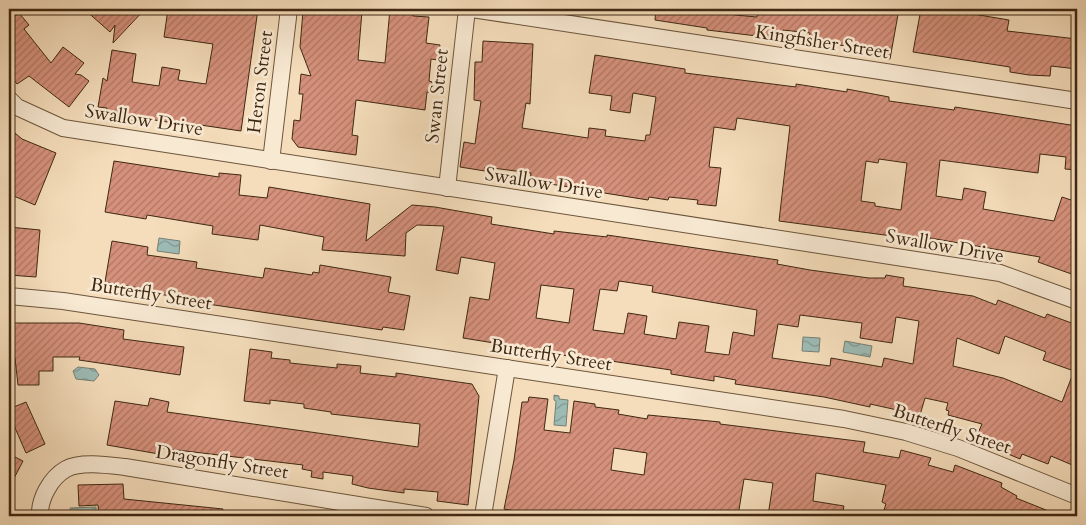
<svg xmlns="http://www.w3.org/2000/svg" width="1086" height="525" viewBox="0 0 1086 525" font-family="Cardo,serif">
<defs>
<pattern id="water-waves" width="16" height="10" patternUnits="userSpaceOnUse" patternTransform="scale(1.25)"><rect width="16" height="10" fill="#9dbbb5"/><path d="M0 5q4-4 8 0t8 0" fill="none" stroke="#819892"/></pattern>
<pattern id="building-hatch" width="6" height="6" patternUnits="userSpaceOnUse" patternTransform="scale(1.25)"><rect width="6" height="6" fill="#d6917c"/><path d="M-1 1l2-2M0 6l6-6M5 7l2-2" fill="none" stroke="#af7664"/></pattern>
</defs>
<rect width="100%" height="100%" fill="#f5ddbb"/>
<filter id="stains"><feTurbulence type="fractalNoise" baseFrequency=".004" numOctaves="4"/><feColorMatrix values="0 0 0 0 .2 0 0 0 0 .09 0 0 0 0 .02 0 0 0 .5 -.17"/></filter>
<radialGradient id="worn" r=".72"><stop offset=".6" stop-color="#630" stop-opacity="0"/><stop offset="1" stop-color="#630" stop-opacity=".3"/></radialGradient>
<g fill="url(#water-waves)" stroke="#778074">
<path d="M159,238L180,241L179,254L157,251Z"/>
<path d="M803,337L820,338L819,352L802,351Z"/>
<path d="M845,341L872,346L870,357L843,352Z"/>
<path d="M78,367L95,369L99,375L94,381L76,379L73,371Z"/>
<path d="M554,395L559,396V399L568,400L566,426L554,425L556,401L554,400Z"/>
<path d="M96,507V515L71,516L70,508Z"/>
</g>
<g fill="url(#building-hatch)" stroke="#3f2812" fill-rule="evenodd">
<path d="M84,9H145L113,43L115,25L110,32Z"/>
<path d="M168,9H258L241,131L187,123V125L148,119V123L106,117L107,108L98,107L103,78L107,81L112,50L136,54L132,82L159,86L162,67L180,70L178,80L206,84L213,44L164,37Z"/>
<path d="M319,9L362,11L358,60L385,63L390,9H414L413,16L429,17L426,43L440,45L438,60L431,59L429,81L432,82L431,93L427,92L425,110L356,100L352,135L358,136L356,155L298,147L292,139L294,120L300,121L303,94H299L301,74L311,76L300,47L303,11L319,13Z"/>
<path d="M656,9H735V15L757,17L758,9H795L821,14V9H899L890,59L853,53L854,47L809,41L810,33L783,30L782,39L707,30V28L655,20Z"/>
<path d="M921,9H962L961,12L1009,20L1007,31L1077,39V69L1051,66L1050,76L1029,75L1010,72V67L913,52Z"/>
<path d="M19,13L29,25L24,29L51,63L63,47L84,63L75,74L81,75L89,81L69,107L29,76L17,84L9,73V21Z"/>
<path d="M483,41L533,44L530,104L526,103L522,128L588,138L589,128L606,130L605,136L645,141L646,135H650L656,97L633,93L630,113L610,110L612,96L589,93L595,55L685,69V73L796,87V84L847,92V89L889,97V101L954,110L955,107L1077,126V170L1065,169L1066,157L1040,154L1038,173L940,160L936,196L962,200L964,188L986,192L983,209L1054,221L1062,197L1077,202V224L1071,240L1077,243V276L1038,262L1040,257L930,238V241L779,221L790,126L737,118L735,130L714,127L709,167L721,168L716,206L697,204L698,200L669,197L668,200L649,197L648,200L592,191V187L570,185V187L530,181L531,173L485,167V171L460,167L464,142L475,144L481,101L474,100L475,62H482ZM879,159L907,163L901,210L875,206V203L861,201L866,161L878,163Z"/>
<path d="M9,128L22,139L56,153L35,205L9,194Z"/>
<path d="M114,161L219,177V173L241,175L239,195L267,198L269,187L370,204L366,241L412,205L435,207L492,217L491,224L554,234V231L607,237V235L778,260L777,264L810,270L869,278H885L886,275L904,278L903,286L973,296L996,305L998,300L1045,318L1047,314L1077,325V407L1074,417L1077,418V467L1051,456L1048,464L1022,454L1020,459L975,440L982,424L948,415L949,411L946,410L948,403L925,398L920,415L870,404V407L824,397L735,384L736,380L714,376V381L671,374V370L611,361L610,368L575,363L576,357L512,348L513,346L463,338L470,297L489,300L495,263L461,257L458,274L436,270L444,226L417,225L406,233L405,256L322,250L324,237L260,225L258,240L212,234L213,226L147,215L146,219L105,212ZM619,281L653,286L652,292L757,310L754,336L733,332L729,355L705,352L709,326L679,322L676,339L644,334L647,316L628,313L624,334L593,330L600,289L617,291ZM541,285L574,289L569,323L536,318ZM800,315L862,323L860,338L892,343L896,317L919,321L913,364L884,358L882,367L831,358L830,366L772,358L778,324L798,327ZM1005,336L1046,352L1043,360L1074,371L1062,402L1003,378L953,366L957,338L999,354Z"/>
<path d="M9,227L40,230L36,277L9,275Z"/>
<path d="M112,241L148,247L147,255L197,262L196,268L263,278L265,268L312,275L313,272L319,273L320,265L391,277L388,292L410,296L404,330L383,327L382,330L201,303L202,300L150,293L151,290L105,282Z"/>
<path d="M9,323H79L124,330L123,339L184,347L180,375L79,360L80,357H53V371H39V385H18L15,358H9Z"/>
<path d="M250,349L272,352L271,358L290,360V363L337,368V364L361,366L360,373L396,377V373L472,384L479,396L468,505L437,501L438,492L404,489V493L368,488L352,484L353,476L323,472V479L311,477L312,471L302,469L303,465L160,448L159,454L107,445L115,401L148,406L150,398L169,402L167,412L418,447L420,424L331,414V412L304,408V404L270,400V404L244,401Z"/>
<path d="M529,397L548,399L544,430L570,433L574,401L595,404V407L619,410L618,414L647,419L648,415L720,422V424L865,442L863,452L899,458L901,450L931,458L928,465L953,472L955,465L1002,483L1001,487L1017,496L1016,498L1061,516H882L886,504L882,502L886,485L816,473L813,501L844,506L842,516H768L773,483L744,479L738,516H541L504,509L514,460L522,402H528ZM614,448L647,453L644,475L611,470Z"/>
<path d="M26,402L45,444L26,453L9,414V409Z"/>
<path d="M9,454L23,461L9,488Z"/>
<path d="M123,484L124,499L223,509L222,516H99L98,505L79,506L78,485Z"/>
</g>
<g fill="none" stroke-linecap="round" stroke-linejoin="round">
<defs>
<g id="minor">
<path d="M472,9L1077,101"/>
<path d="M9,99L17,107L63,128L1000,273L1077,301"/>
<path d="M271,161L289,9"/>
<path d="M447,188L467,9"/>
<path d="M9,296L63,301L844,419L906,432L958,448L1077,496"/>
<path d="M40,516C39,500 50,478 66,469C80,461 108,465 125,467L426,516"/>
<path d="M483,516L507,368"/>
</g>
</defs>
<use href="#minor" stroke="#6c553c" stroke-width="18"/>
<use href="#minor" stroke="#f8e9d3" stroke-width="16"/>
</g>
<g text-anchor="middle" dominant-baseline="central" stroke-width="5" stroke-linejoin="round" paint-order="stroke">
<g font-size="19" fill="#3f2812" stroke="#f8e9d3">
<text transform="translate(822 42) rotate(9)">Kingfisher Street</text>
<text transform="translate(260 82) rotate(-83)">Heron Street</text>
<text transform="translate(437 96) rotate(-84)">Swan Street</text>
<text transform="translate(144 120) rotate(9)">Swallow Drive</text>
<text transform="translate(544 183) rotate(9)">Swallow Drive</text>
<text transform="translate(945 246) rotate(10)">Swallow Drive</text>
<text transform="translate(151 294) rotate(9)">Butterfly Street</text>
<text transform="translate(551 355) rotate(9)">Butterfly Street</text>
<text transform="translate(952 429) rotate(18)">Butterfly Street</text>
<text transform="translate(222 462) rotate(9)">Dragonfly Street</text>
</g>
</g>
<rect width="1086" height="525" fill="none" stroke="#f5ddbb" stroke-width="30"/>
<rect x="10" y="10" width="1066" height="505" fill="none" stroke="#3f2812" stroke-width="2.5"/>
<rect x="15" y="15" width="1056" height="495" fill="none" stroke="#3f2812"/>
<rect width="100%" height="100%" filter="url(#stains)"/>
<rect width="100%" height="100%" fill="url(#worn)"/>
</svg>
